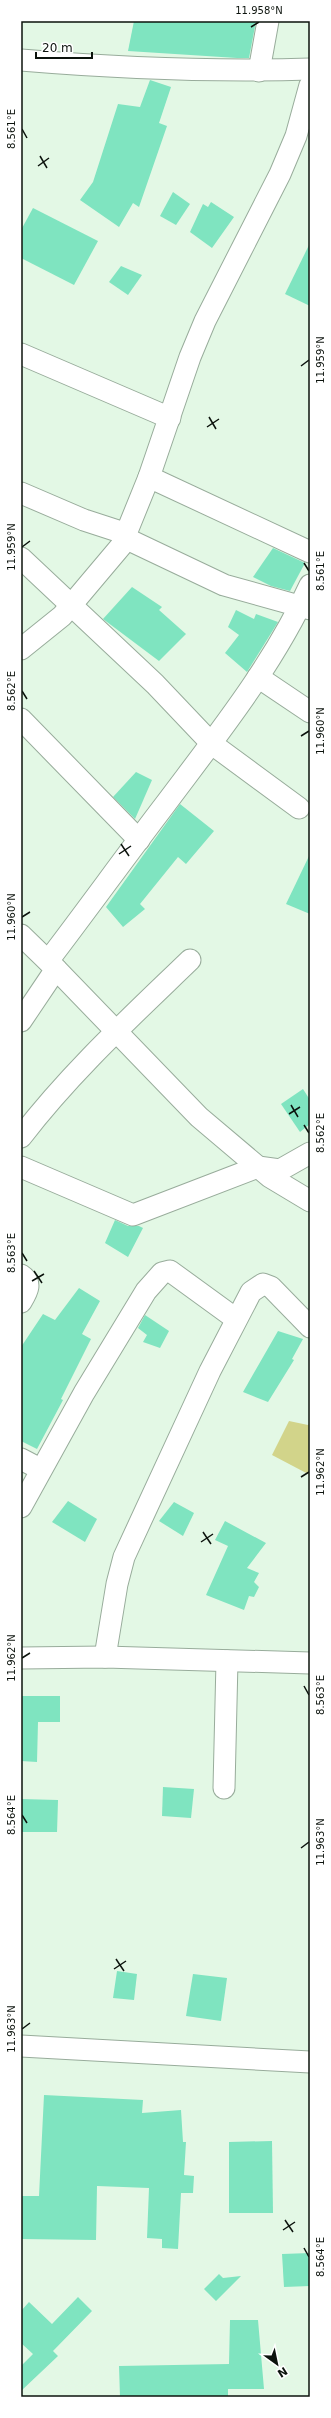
<svg xmlns="http://www.w3.org/2000/svg" width="331" height="2418" viewBox="0 0 331 2418" font-family="'DejaVu Sans',sans-serif">
<rect width="100%" height="100%" fill="#e3f8e5"/>
<path fill="#d2d48a" d="M289,1421L308,1425L310,1423V1475L272,1455Z"/>
<g fill="#7fe4c0">
<path d="M134,21H256L249,58H237L128,51Z"/>
<path d="M150,80L171,87L159,123L167,126L139,207L133,203L119,227L80,200L93,182L118,104L140,107Z"/>
<path d="M173,192L190,204L176,225L160,216Z"/>
<path d="M211,202L234,217L212,248L190,232L203,204L208,207Z"/>
<path d="M33,208L98,241L74,285L21,258V230Z"/>
<path d="M310,243V306L285,294Z"/>
<path d="M121,266L142,275L128,295L109,282Z"/>
<path d="M273,548L305,563L290,591L271,586L253,577Z"/>
<path d="M132,587L162,607L159,610L186,634L159,661L103,619Z"/>
<path d="M236,610L254,619L256,614L278,622L247,672L225,653L239,635L228,627Z"/>
<path d="M136,772L152,780L135,819L113,797Z"/>
<path d="M180,804L214,831L186,864L178,857L140,904L145,909L123,927L106,907Z"/>
<path d="M310,854V914L286,904Z"/>
<path d="M303,1089L310,1100V1124L300,1132L281,1104Z"/>
<path d="M115,1220L128,1226H139L143,1228L128,1257L105,1243Z"/>
<path d="M79,1288L100,1301L82,1334L91,1339L61,1399L63,1400L37,1449L21,1441V1347L43,1314L55,1320Z"/>
<path d="M145,1315L169,1331L160,1348L143,1342L147,1335L138,1328Z"/>
<path d="M278,1331L303,1339L292,1359L294,1360L268,1402L243,1392Z"/>
<path d="M68,1501L97,1519L85,1542L52,1522Z"/>
<path d="M174,1502L194,1513L183,1536L159,1521Z"/>
<path d="M225,1521L266,1543L247,1568L259,1573L254,1582L259,1587L254,1597L249,1596L244,1610L206,1595L228,1546L215,1540Z"/>
<path d="M21,1696H60V1722H38L37,1762L21,1761Z"/>
<path d="M163,1787L194,1789L191,1818L162,1816Z"/>
<path d="M21,1799L58,1800L57,1832H21Z"/>
<path d="M117,1971L137,1974L134,2000L113,1998Z"/>
<path d="M193,1974L227,1978L221,2021L186,2016Z"/>
<path d="M44,2095L143,2100L142,2113L181,2110L183,2142H186L184,2175L194,2176L193,2193H181L178,2249L162,2248V2239L147,2238L149,2188L97,2186L96,2240L21,2239V2196H39Z"/>
<path d="M272,2141L273,2213H229V2142Z"/>
<path d="M310,2253V2286L284,2287L282,2254Z"/>
<path d="M219,2274L223,2278L241,2276L216,2301L204,2289Z"/>
<path d="M78,2297L92,2311L53,2351L58,2356L21,2391V2366L33,2354L21,2343V2311L29,2302L52,2324Z"/>
<path d="M230,2320H258L264,2389H228V2397H120L119,2366L229,2364Z"/>
</g>
<g fill="none" stroke-linecap="round" stroke-linejoin="round">
<defs>
<g id="minor">
<path d="M21,60C117,68 213,72 310,69"/>
<path d="M259,71L268,21"/>
<path d="M21,354L170,418"/>
<path d="M149,477L310,552"/>
<path d="M21,493L84,520L127,534"/>
<path d="M125,538L224,585L310,609"/>
<path d="M21,558L155,684L212,744L299,808"/>
<path d="M21,649L62,616L121,546L149,477L190,357L205,321L280,174L296,136L310,85"/>
<path d="M258,677L310,712"/>
<path d="M21,719L139,840"/>
<path d="M21,935L56,969L199,1117L270,1177L310,1201"/>
<path d="M48,961C87,910 125,857 164,806C217,735 273,666 310,585"/>
<path d="M21,1021L56,969"/>
<path d="M21,1137C71,1072 131,1017 190,960"/>
<path d="M21,1167L133,1215L258,1167L280,1170L310,1153"/>
<path d="M21,1275C33,1283 27,1292 21,1302"/>
<path d="M21,1459L40,1469"/>
<path d="M21,1507L84,1393L146,1291L162,1273L170,1271L236,1319"/>
<path d="M105,1657L117,1584L124,1557L210,1371L251,1292L263,1284L271,1287L310,1327"/>
<path d="M21,1658L105,1657L310,1663"/>
<path d="M224,1788L227,1661"/>
<path d="M21,2046L310,2062"/>
</g>
</defs>
<use href="#minor" stroke="#98ac9b" stroke-width="23"/>
<use href="#minor" stroke="#fff" stroke-width="21"/>
</g>
<path fill="none" stroke="#0c130d" stroke-width="1.5" d="M251,27L259,22M22,129L27,138M40,156L47,168M38,166L49,158M301,366L309,360M209,417L216,429M207,427L219,419M22,547L30,541M304,563L309,571M22,691L27,699M301,736L309,731M121,844L129,856M119,854L131,846M22,917L30,912M291,1105L298,1117M289,1114L300,1107M304,1125L309,1133M22,1253L27,1261M34,1271L42,1283M32,1281L44,1274M301,1477L309,1472M203,1532L211,1544M201,1542L213,1534M22,1658L30,1653M304,1686L309,1695M22,1815L27,1823M301,1848L309,1842M116,1959L124,1971M114,1969L126,1961M22,2029L30,2023M285,2220L293,2232M283,2230L295,2222M304,2248L309,2257"/>
<rect width="331" height="2418" fill="none" stroke="#ffffff" stroke-width="44"/>
<g transform="translate(277 2364) rotate(147)" stroke="#ffffff" stroke-width="3" paint-order="stroke">
<path d="M0-3L7 15L0 10L-7 15Z" fill="#0c130d"/>
<text y="-6" font-size="11" font-weight="bold" text-anchor="middle" fill="#0c130d">N</text>
</g>
<path d="M36 52v6h56v-6" fill="none" stroke="#0c130d" stroke-width="2"/>
<text x="42" y="52" font-size="12" fill="#0c130d" stroke="#ffffff" stroke-width="3" paint-order="stroke">20 m</text>
<rect x="22" y="22" width="287" height="2374" fill="none" stroke="#0c130d" stroke-width="1.5"/>
<g font-size="10" text-anchor="middle" fill="#0c130d">
<text x="259" y="14">11.958°N</text>
<text transform="translate(11 129) rotate(-90)" y="4">8.561°E</text>
<text transform="translate(320 360) rotate(-90)" y="4">11.959°N</text>
<text transform="translate(11 547) rotate(-90)" y="4">11.959°N</text>
<text transform="translate(320 571) rotate(-90)" y="4">8.561°E</text>
<text transform="translate(11 691) rotate(-90)" y="4">8.562°E</text>
<text transform="translate(320 731) rotate(-90)" y="4">11.960°N</text>
<text transform="translate(11 917) rotate(-90)" y="4">11.960°N</text>
<text transform="translate(320 1133) rotate(-90)" y="4">8.562°E</text>
<text transform="translate(11 1253) rotate(-90)" y="4">8.563°E</text>
<text transform="translate(320 1472) rotate(-90)" y="4">11.962°N</text>
<text transform="translate(11 1658) rotate(-90)" y="4">11.962°N</text>
<text transform="translate(320 1695) rotate(-90)" y="4">8.563°E</text>
<text transform="translate(11 1815) rotate(-90)" y="4">8.564°E</text>
<text transform="translate(320 1842) rotate(-90)" y="4">11.963°N</text>
<text transform="translate(11 2029) rotate(-90)" y="4">11.963°N</text>
<text transform="translate(320 2257) rotate(-90)" y="4">8.564°E</text>
</g>
</svg>
